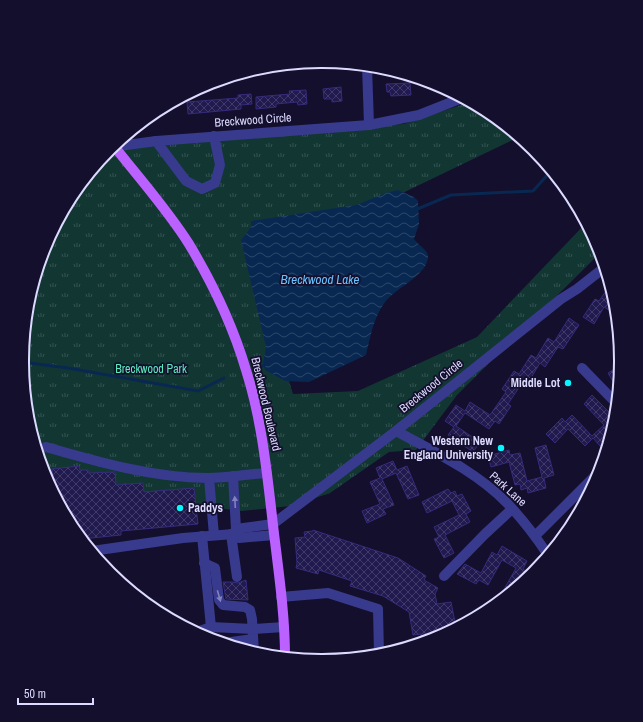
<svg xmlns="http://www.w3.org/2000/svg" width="643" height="722" viewBox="0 0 643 722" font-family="'Archivo Narrow',sans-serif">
<defs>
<pattern id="park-tufts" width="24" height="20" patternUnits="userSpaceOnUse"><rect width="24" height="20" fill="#123733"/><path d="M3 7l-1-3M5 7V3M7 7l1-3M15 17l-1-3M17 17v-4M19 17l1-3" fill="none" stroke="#345352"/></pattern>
<pattern id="water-waves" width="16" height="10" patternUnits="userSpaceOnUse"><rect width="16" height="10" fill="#092851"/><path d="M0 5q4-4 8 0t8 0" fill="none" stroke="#2c476b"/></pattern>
<pattern id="building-cross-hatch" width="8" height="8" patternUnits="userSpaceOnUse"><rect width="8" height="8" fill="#211a4e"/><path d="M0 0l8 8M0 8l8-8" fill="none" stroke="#413b69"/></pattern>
</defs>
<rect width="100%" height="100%" fill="#130f2c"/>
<path fill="url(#park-tufts)" d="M470,102L488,112L519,137L278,253L267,310L293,394L358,391L477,337L586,223L600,253L457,395L416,450L389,452L330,493L291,506L241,511L51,487C43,473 40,459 35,444C3,337 37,209 124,137L133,142L404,124Z"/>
<path fill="url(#water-waves)" d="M398,190L414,197L418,201L419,224L414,239C417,244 429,251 428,257C427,277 393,288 383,305C373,320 370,338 366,355L309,382L285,381L265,370L263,363L266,347L241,240L251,227V221L356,205L386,193Z"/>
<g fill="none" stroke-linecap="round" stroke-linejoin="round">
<g stroke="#092851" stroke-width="3">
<path d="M415,210L451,195L533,191L551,171"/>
<path d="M22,362L68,368L198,391L224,378"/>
<path d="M258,368L267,364"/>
</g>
</g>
<g fill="url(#building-cross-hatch)" stroke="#362b7c">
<path d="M410,83L411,95L391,96L390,92H387L386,84Z"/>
<path d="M341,87L342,101L332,102V99H324L323,89Z"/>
<path d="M306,90L307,104L298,105L297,102L276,104V107L256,109V97L290,94L289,91Z"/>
<path d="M251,94L252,104L241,105V109L188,114L187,102L238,98V95Z"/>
<path d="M610,285L615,301L609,310L604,307L594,324L583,317L595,299L599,301Z"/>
<path d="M569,318L579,325L563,349L558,347L545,367L540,363L528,383L524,380L508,404L511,406L499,424L495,421L489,429L465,413L456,426L480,442L473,452L448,435L454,427L445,421L456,405L465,411L470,402L490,415L506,392L502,389L514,371L519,374L531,355L536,358L548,338L554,342Z"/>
<path d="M621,365L619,380L614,383L608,373Z"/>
<path d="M592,395L614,417L606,425L612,431L610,436L600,446L593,438L585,446L568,429L555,443L546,434L562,418L565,422L572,415L592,436L604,425L584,404Z"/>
<path d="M546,445L554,475L544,478L546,488L528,493L527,488L521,490L520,484L515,485L509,462L491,467L488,456L509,450L510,455L520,453L527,481L542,477L535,448Z"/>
<path d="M393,461L397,470L407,466L419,495L408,499L396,473L382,479L394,505L383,509L386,514L367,523L362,511L380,504L370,482L380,478L376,468Z"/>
<path d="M79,466L80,470H88V473L115,472L116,485L143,483L144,492L194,488L198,524L121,531V535L82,539L72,527L46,477L53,476L52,469Z"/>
<path d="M448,489L451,493L455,491L457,496L462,494L471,511L466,514L470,522L445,535L454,553L444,558L434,539L439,537L434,527L459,515L452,501L427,513L422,502Z"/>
<path d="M313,530L398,558L426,576L424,580L438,588L435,594L437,604L451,602L456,627L444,630L445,633L424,641V640H422L421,634L413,635L409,612L383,596L350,586L352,581L319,570L318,574L296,568L297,563L295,538L305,537L304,532L313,531Z"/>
<path d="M502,546L527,561L523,569L527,572L522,582L497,602L516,568L502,560L488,585L479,580L476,584L457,574L465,564L481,573L492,552L497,555Z"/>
<path d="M246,580L248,600L226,599L223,582H233L238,583Z"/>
</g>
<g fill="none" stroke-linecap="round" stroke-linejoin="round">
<g stroke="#383a8e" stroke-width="10">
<path d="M367,66L369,125"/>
<path d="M156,141L186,181L202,189L215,183L220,165L214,136"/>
<path d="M112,147L156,141L369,125L419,115L462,98"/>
<path d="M582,368L617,404"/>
<path d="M396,431C435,452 477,472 508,504C523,520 536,537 548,555"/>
<path d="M46,447C98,462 154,478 208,478C228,478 248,474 267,473"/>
<path d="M233,476L236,529"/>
<path d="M209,478L214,535"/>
<path d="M231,534L237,577"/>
<path d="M234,534L236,529L273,524L396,431L561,299L577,289L605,267"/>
<path d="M202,536L211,627"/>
<path d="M535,536L599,472"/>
<path d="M92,551L183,538L234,534L239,538L274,535"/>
<path d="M204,563L215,568L219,600L223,605L245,607L250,610L252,619L254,652"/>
<path d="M444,576L485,534L512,509"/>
<path d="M281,597L328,593L378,609L379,655"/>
<path d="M197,632L211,627L253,629L284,627"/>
<path d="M224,643L253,639"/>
</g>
<path stroke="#ba61ff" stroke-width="10" d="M114,146C139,178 167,209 189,244C213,284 233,326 246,370C262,420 267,473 273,525C278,568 285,613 285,657"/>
</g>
<defs><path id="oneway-solid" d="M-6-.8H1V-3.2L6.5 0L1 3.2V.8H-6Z"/></defs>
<g fill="#8282c1">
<use href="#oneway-solid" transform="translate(235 502) rotate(-93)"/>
<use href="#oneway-solid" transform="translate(219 596) rotate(74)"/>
</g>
<g fill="#06f5ff" stroke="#130f2c" stroke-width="1.5">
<circle cx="568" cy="383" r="4"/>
<circle cx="501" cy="448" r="4"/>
<circle cx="180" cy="508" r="4"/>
</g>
<g text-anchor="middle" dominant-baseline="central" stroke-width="3.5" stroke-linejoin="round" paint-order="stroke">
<g font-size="12" fill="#dcdaff" stroke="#130f2c">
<text transform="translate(253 120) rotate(-4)">Breckwood Circle</text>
<text transform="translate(431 386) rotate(-39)">Breckwood Circle</text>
<text transform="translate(266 404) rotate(77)">Breckwood Boulevard</text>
<text transform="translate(508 489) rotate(42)">Park Lane</text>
</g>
<g font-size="12" fill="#5de8bd" stroke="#130f2c">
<text x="151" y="369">Breckwood Park</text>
</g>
<g font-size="12" font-weight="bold" fill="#dcdaff" stroke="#130f2c" text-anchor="end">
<text x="560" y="383">Middle Lot</text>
<text x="493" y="441">Western New<tspan x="493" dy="14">England University</tspan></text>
<text x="188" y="508" text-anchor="start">Paddys</text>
</g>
<g font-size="13" font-style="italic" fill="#68c3ff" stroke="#130f2c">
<text x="320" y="279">Breckwood Lake</text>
</g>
</g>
<path d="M0 0H643V722H0ZM321 68H322A292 292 0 0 1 614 360V362A292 292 0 0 1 322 654H321A292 292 0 0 1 29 362V360A292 292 0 0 1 321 68Z" fill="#130f2c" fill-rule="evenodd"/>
<path fill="none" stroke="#dcdaff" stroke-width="2" d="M321 68H322A292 292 0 0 1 614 360V362A292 292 0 0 1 322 654H321A292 292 0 0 1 29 362V360A292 292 0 0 1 321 68Z"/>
<path d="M18 698v6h75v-6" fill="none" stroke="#dcdaff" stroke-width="2"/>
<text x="24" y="698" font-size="12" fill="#dcdaff" stroke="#130f2c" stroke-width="3" paint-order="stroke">50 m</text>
</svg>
